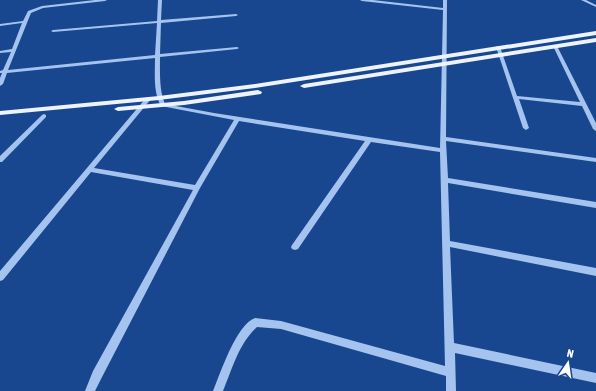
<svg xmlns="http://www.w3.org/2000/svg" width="596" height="391" viewBox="0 0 596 391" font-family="'Asap Condensed',sans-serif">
<rect width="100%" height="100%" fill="#18478f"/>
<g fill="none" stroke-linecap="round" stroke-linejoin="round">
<g fill="#a5c3ef" fill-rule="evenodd">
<path d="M95,0H107L105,1L43,8L31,13L8,70L155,55L157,23L53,32L51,31L53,30L157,21L158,0H162L161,20L236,14L238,15L236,16L161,23L160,54L237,47L239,48L237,49L160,57C160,72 159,90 165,104L214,113L440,148L443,10L362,1L360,0H373L443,8V0H447L446,137L596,158V162L446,141L448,178L596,202V208L448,183L450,241L596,268V276L450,247L454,343L596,373V383L455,353L456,391H446V376L281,329L257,327C239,343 232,369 223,391H213C221,372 236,325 255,318L281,321L445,366L440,152L371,142L298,249L295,250L292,249L291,247L292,245L365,141L239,121L200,188L101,379L95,391H85L93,371L193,190L91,172L3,280L0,281V271L146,98L148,97L151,99L94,168L195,185L234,120L161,106C153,92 155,74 155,58L7,73L3,84L0,86V78L2,73H0V71L3,70L11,52L0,53V51L12,49L22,23L0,26V24L23,21L28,11L42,6Z"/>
<path d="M581,0H586L596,5V7Z"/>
<path d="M553,45L557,46L596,123V131L593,129L582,106L519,99L529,128L526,130L523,128L496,47L498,46L500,47L517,96L580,102L553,46Z"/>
<path d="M44,114L46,115V117L2,162H0V156L42,115Z"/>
</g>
<g fill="#edf3ff" fill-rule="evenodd">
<path d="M596,31V35L255,88L159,100L0,115V111L159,96L255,84Z"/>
<path d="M596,38V42L304,88L300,86L304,84Z"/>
<path d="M258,90L262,92L261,94L184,105L118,111L114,109L118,107L184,101Z"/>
</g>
</g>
<g transform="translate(568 363) rotate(13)" stroke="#18478f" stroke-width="3" paint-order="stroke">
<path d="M0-3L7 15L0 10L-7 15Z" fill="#ffffff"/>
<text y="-6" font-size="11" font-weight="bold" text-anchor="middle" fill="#ffffff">N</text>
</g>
</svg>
